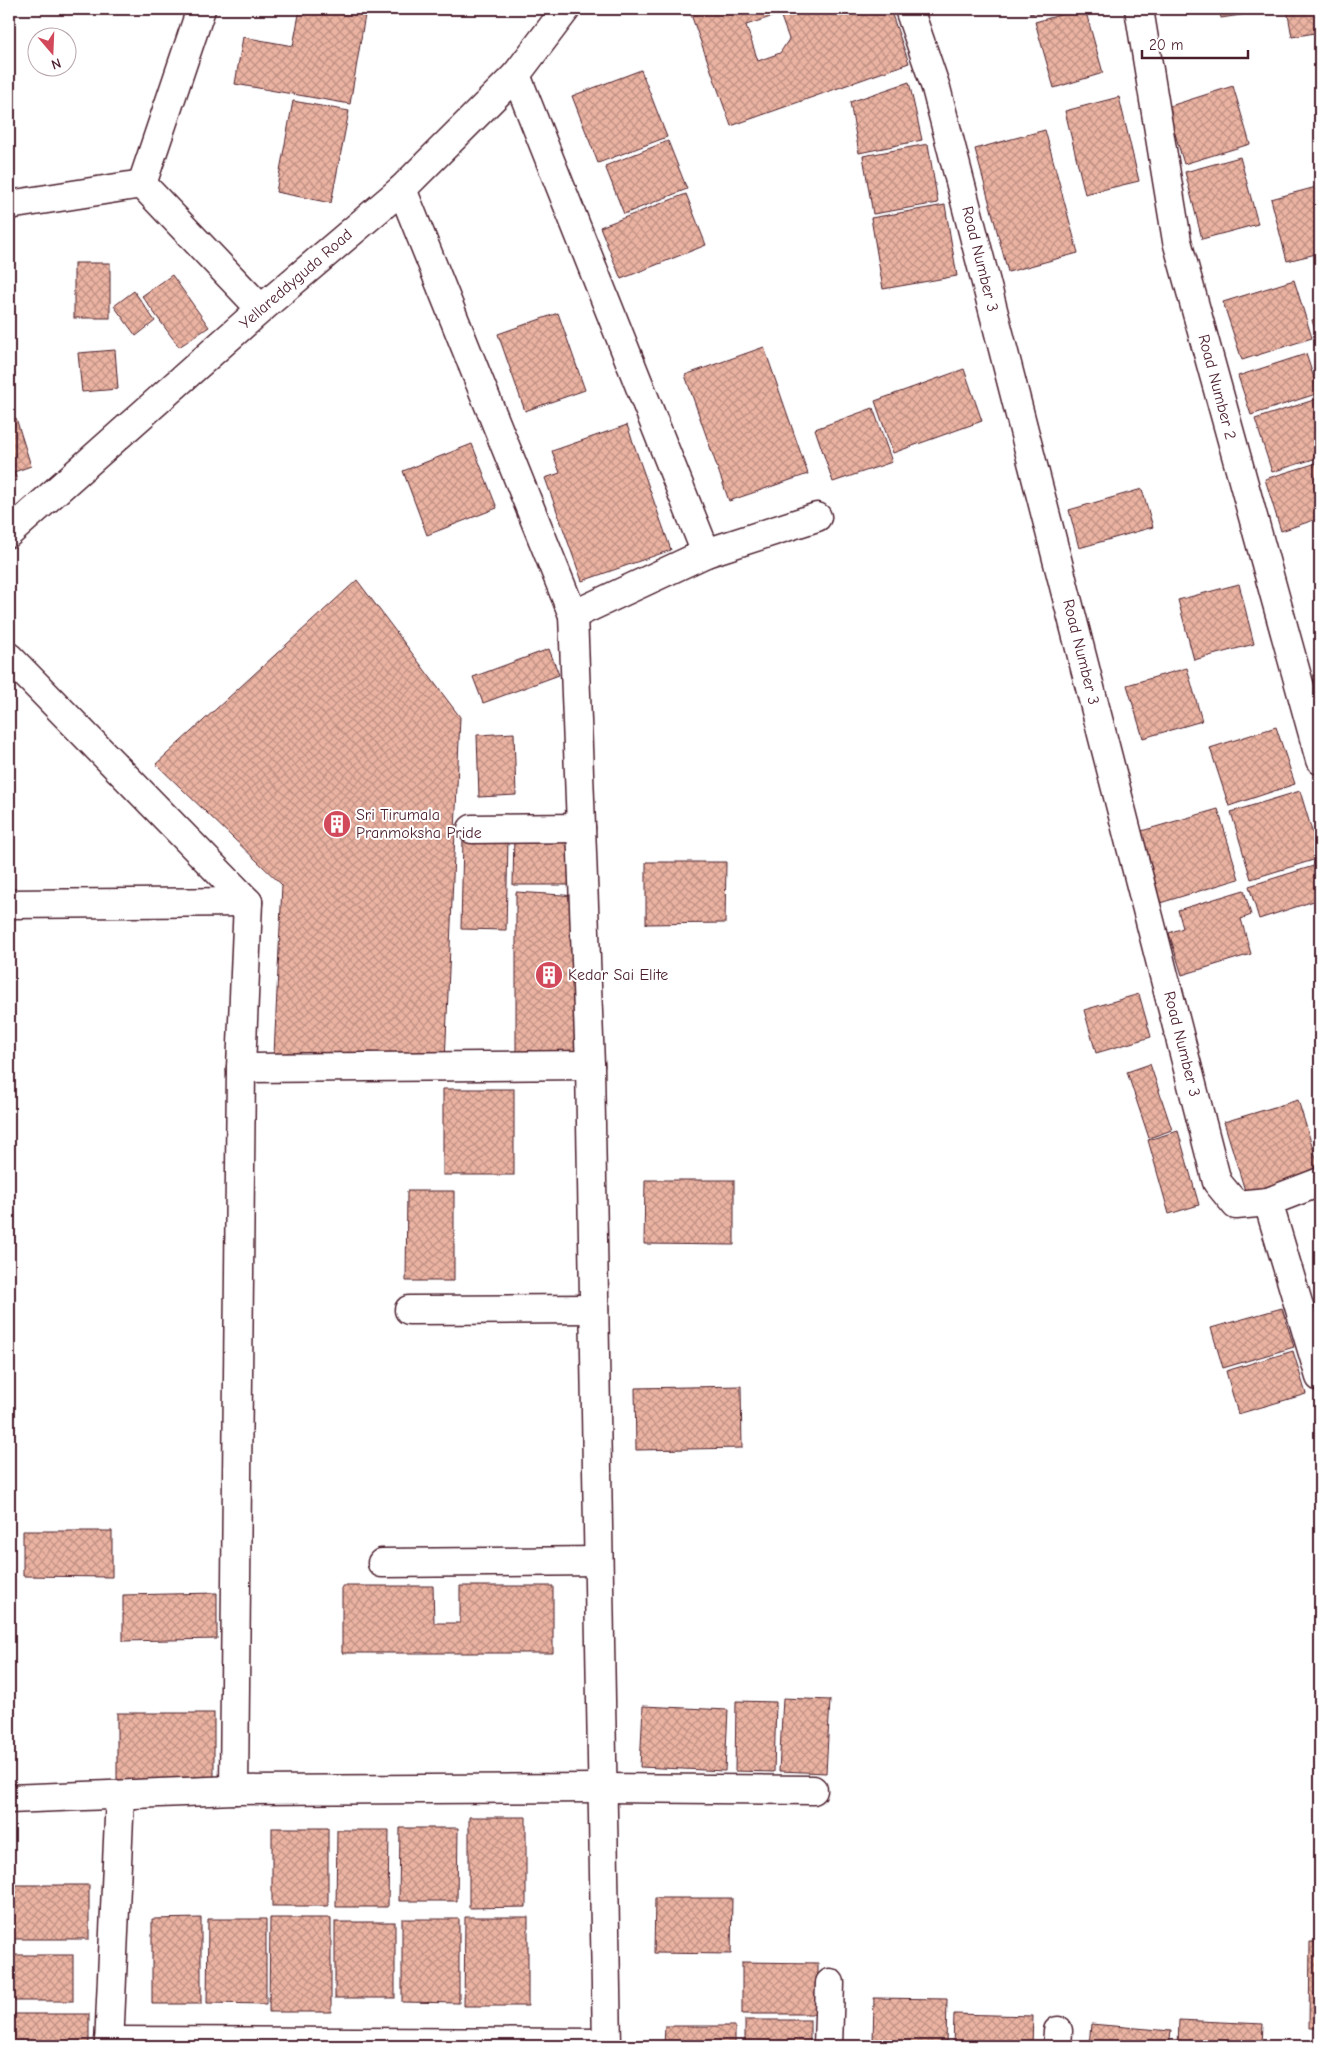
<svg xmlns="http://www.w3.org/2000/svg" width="1329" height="2055" viewBox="0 0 1329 2055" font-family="'Comic Neue',sans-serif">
<defs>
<pattern id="building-cross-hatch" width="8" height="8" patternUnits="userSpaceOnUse" patternTransform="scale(1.25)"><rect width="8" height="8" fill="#ebb3a2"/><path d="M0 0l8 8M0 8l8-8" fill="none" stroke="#c09184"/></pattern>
</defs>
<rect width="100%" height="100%" fill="#fff"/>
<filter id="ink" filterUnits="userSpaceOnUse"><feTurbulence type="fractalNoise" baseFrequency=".02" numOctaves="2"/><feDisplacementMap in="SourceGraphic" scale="10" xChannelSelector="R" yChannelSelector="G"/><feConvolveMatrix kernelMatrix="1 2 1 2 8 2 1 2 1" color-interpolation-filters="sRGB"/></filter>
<g filter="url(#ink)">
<g fill="url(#building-cross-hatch)" stroke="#4a1f2b" fill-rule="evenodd">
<path d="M300,9H366L350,104L235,84L243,37L293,46Z"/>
<path d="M689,9H890L909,63L731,126ZM780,14L789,39L780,53L758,61L746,25Z"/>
<path d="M1029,9H1049L1030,14Z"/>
<path d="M1081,9H1085L1103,73L1054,88L1035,22Z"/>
<path d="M1219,9H1273V10L1221,18Z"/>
<path d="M1287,9H1320V32L1292,37Z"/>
<path d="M641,70L667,137L598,163L572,96Z"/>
<path d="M909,82L922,140L859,153L850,102Z"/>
<path d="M1233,86L1250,144L1184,164L1167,107Z"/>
<path d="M1119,97L1139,181L1085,194L1065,111Z"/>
<path d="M293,101L349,111L331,203L276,192Z"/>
<path d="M1045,130L1078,253L1008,272L975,149Z"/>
<path d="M668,141L687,189L624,214L605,166Z"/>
<path d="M928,144L938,203L873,214L863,156Z"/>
<path d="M1240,157L1258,224L1202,239L1185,172Z"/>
<path d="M1320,186V253L1287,261L1271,199Z"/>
<path d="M686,194L706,245L621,279L600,227Z"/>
<path d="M945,205L957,276L883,289L871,218Z"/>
<rect x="74" y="263" width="36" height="55"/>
<path d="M172,275L209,327L179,347L142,296Z"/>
<path d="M1294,280L1312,338L1242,360L1223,302Z"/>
<path d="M134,291L155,321L136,336L114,306Z"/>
<path d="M558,313L585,390L525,411L498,334Z"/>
<path d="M1320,318V347L1312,320Z"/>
<path d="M764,347L808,474L729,501L685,375Z"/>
<path d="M115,350L118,389L82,392L78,353Z"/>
<path d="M1306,354L1319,393L1251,415L1238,376Z"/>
<path d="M964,369L982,421L893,453L875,401Z"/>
<path d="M1320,398V457L1272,472L1255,419Z"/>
<path d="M873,408L892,462L833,482L815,429Z"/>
<path d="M16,418L31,466L14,472L17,480L9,483V420Z"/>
<path d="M627,425L671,550L582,581L545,478L560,473L552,451Z"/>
<path d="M472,444L497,508L427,535L403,471Z"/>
<path d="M1320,462V518L1281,531L1265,479Z"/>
<path d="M1142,489L1153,527L1079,548L1069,510Z"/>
<path d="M357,580L460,717L445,1062L274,1055L282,885L156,764Z"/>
<path d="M1239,584L1254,644L1194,660L1178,600Z"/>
<path d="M549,649L559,675L483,703L473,677Z"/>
<path d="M1187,668L1202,721L1143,738L1127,685Z"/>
<path d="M1276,727L1295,784L1229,806L1210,748Z"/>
<path d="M514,733L516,795L479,797L477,735Z"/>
<path d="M1300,791L1320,858L1251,879L1231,812Z"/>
<path d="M1218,809L1239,879L1160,903L1138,832Z"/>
<path d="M514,834H572V885H513Z"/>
<path d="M463,838L508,839L506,930L461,929Z"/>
<path d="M646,862H726L725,923L646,924Z"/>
<path d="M1320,864V899L1259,919L1249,886Z"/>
<path d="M1244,890L1251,915L1241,919L1251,954L1182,975L1169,933L1183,928L1178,910Z"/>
<path d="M516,892L578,896L584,1055L516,1057Z"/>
<path d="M1139,994L1151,1037L1096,1053L1084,1010Z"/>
<path d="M1150,1064L1172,1130L1149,1138L1127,1072Z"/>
<rect x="443" y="1089" width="71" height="86"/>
<path d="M1298,1100L1320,1171L1246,1194L1224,1122Z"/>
<path d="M1178,1131L1199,1205L1169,1214L1148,1140Z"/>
<path d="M645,1180H734V1245L644,1244Z"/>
<path d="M407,1191H454V1281H406Z"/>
<path d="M1282,1308L1294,1347L1223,1368L1211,1328Z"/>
<path d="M1293,1351L1306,1394L1238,1414L1226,1371Z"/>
<path d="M741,1386L742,1448L636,1450L635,1388Z"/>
<path d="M23,1531H112V1577L23,1576Z"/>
<path d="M342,1586H433L434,1623H460V1586H553V1653H342Z"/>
<path d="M217,1593V1639L123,1641V1595Z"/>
<path d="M783,1698L830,1700L826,1773L779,1771Z"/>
<path d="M736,1701L776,1702L774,1772L735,1771Z"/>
<path d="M643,1706L728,1710L725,1771L640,1767Z"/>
<rect x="117" y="1713" width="97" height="67"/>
<path d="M469,1817H526V1907L469,1908Z"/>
<rect x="272" y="1828" width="56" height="78"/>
<path d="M400,1828H458L457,1901H399Z"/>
<path d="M337,1830H389L388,1907H336Z"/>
<rect x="9" y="1885" width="80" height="54"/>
<path d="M655,1898H732L731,1954L654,1953Z"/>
<path d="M465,1917H528V2006H464Z"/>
<path d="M201,1918V2004H152V1919Z"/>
<path d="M270,1918H331V2012H269Z"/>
<path d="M208,1919H266V2004L207,2003Z"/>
<path d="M402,1919H459V2003L402,2002Z"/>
<rect x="335" y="1922" width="60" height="76"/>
<path d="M1310,1942H1320V2028H1309Z"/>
<rect x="9" y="1955" width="64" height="46"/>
<path d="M742,1962L818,1963V2014H742Z"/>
<path d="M874,1998L947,1999L946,2044L873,2043Z"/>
<rect x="9" y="2014" width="80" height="32"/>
<path d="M954,2014L1033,2016L1032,2046H953Z"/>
<rect x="745" y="2020" width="65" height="26"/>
<path d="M1179,2020L1263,2024L1262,2046H1178Z"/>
<path d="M1091,2024L1171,2031L1169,2046H1089Z"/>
<path d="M665,2026H735V2046H664Z"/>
</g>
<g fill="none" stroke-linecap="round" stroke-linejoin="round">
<defs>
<g id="minor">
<path d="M201,9L142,184L261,309"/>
<path d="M909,9L936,88L1217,1182L1236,1205L1268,1202L1320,1182"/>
<path d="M1139,9L1177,241L1320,760"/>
<path d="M516,75L706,553L817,517"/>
<path d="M402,189L573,615L590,1065L607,2046"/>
<path d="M9,205L142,184"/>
<path d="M573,615L706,553"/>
<path d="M9,657L248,902L241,1068L234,1790"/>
<path d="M472,829L581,828"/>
<path d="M9,904L248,902"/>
<path d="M241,1068L590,1065"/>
<path d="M1268,1202L1320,1377"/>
<path d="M409,1310L594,1309"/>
<path d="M382,1563L598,1561"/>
<path d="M9,1799L234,1790L602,1788L813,1790"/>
<path d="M109,2041L607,2043"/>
<path d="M109,2046L120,1795"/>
<path d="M828,2046L830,1983"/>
<path d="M1057,2046L1058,2031"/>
</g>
<path id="tertiary" d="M9,533L261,309L402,189L516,75L566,9"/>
</defs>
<use href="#minor" stroke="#4a1f2b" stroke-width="31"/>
<use href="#tertiary" stroke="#4a1f2b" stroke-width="31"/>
<use href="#minor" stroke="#fff" stroke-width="28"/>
<use href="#tertiary" stroke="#fff" stroke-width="28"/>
</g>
</g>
<defs>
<symbol id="building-disc" viewBox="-11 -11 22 22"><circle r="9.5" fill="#d1495b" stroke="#fff"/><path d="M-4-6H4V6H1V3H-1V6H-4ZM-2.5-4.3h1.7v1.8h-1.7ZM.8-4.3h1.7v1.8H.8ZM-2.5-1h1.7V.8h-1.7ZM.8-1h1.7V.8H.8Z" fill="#fff"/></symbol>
</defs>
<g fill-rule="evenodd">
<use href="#building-disc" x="321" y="808" width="32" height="32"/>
<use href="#building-disc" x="533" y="959" width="32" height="32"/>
</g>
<g text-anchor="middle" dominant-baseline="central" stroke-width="4" stroke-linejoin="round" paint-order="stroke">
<g font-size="16" fill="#4a1f2b" stroke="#fff">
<text transform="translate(980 259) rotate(76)">Road Number 3</text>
<text transform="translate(296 279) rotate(-41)">Yellareddyguda Road</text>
<text transform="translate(1217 387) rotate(75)">Road Number 2</text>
<text transform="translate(1081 652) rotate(76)">Road Number 3</text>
<text transform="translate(1182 1044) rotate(76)">Road Number 3</text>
</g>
<g font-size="16" fill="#4a1f2b" stroke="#fff" text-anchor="start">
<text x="356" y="815">Sri Tirumala<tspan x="356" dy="18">Pranmoksha Pride</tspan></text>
<text x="568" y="975">Kedar Sai Elite</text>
</g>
</g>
<rect width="1329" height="2055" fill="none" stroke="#fff" stroke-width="30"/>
<rect x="15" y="15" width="1299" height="2025" fill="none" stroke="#4a1f2b" stroke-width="2" filter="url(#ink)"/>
<g transform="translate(52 52) rotate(161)"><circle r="24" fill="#ffffff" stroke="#b7a5aa"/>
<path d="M0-4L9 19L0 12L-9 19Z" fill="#d1495b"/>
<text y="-8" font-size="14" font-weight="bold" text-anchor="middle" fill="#4a1f2b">N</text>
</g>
<path d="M1142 50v8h106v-8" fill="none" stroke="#4a1f2b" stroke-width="2.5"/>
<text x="1149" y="50" font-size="15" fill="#4a1f2b" stroke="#ffffff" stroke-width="4" paint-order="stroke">20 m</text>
</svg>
